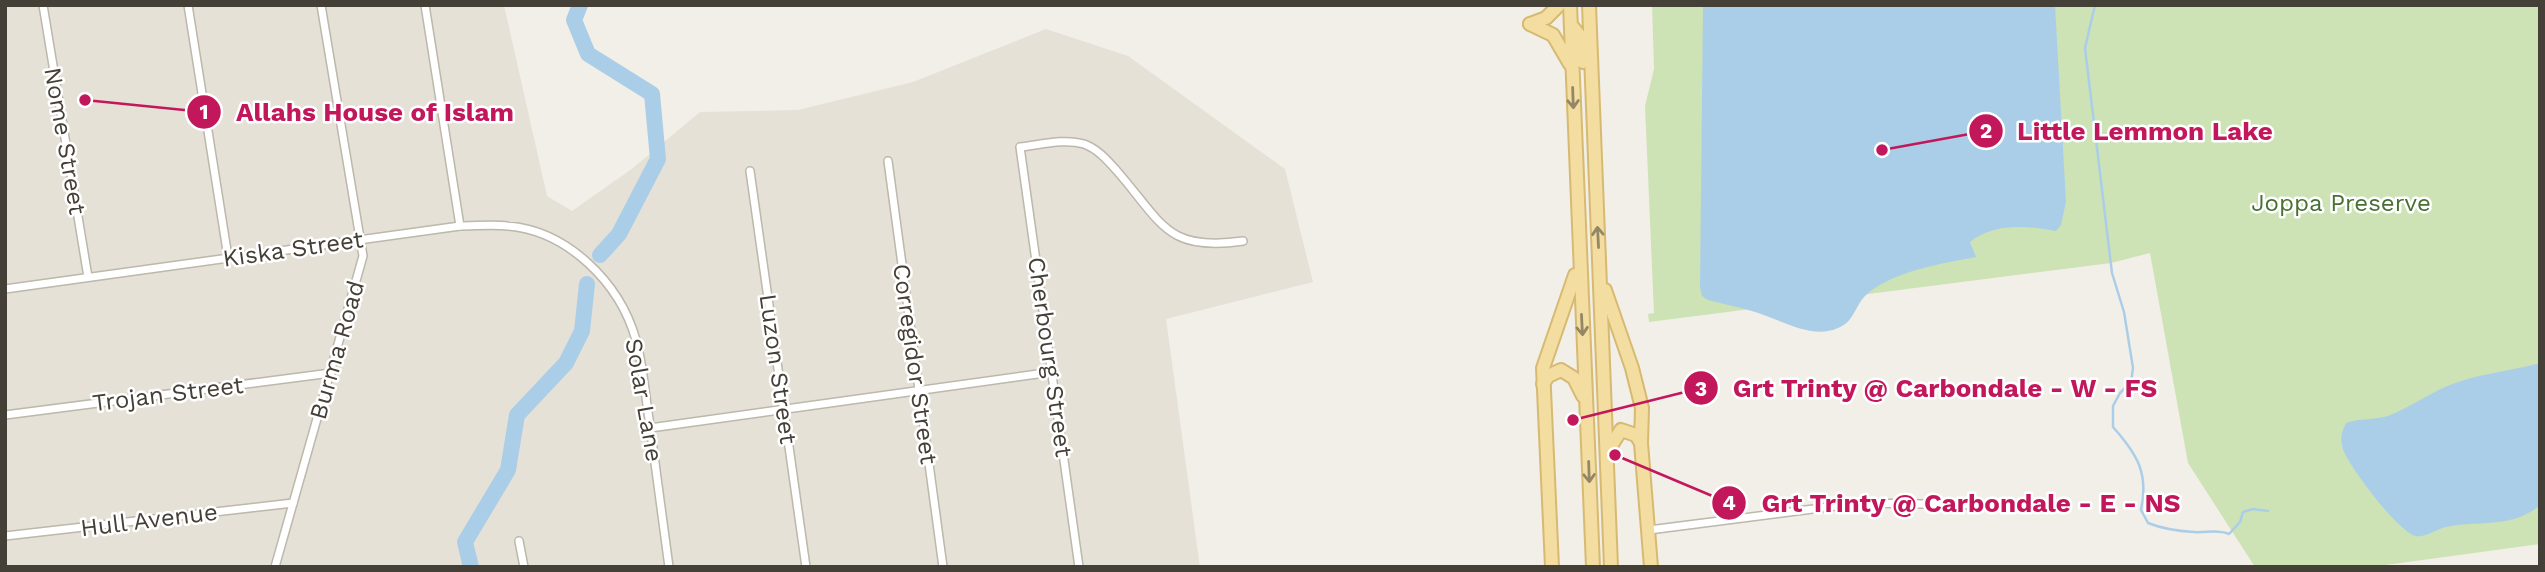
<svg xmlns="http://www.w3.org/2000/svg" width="2545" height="572" viewBox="0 0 2545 572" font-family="'Work Sans',sans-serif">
<rect width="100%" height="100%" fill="#f2efe8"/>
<path fill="#e5e1d7" d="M5,5H504L547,196L572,211L633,168L700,112L798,110L913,82L1046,29L1128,56L1285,169L1313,282L1166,319L1200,567H5Z"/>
<path fill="#cde2b5" d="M1652,5H2540V544L2371,567H2255L2188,463L2150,253L2111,263L1649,322L1648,314L1654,313L1645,106L1654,69Z"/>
<g fill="#abcee8">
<path d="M1703,5H2055L2066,202L2061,225L2056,231C2027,226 1995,222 1970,242L1976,257C1944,263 1889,272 1865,296C1855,306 1854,322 1838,328C1811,340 1780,319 1755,312C1739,307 1723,304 1708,300L1702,296L1700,287Z"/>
<path d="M2540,363V505C2513,529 2478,520 2446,527C2436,529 2426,538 2415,536C2398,531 2349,467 2343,449C2340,439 2341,433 2346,423C2360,418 2374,420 2388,416C2414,406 2432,390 2461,381C2486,373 2514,370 2540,363Z"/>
</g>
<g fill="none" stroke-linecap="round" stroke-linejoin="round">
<path stroke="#abcee8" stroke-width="2.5" d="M2095,5L2085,48L2112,273L2124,312L2133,368L2131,382L2120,393L2113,406V427C2137,454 2149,473 2141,510L2148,523C2163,529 2177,531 2194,532C2206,533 2217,529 2229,534L2240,522L2243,512L2253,509L2268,511"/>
<g stroke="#abcee8" stroke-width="16">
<path d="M580,5L574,20L588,54L652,94L658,159L619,234L600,255"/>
<path d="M471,567L465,542L508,470L517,415L566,363L582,331L587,284"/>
</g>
<defs>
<g id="minor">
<path d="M43,5L88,277"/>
<path d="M188,5L228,257"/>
<path d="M425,5L460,226"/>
<path d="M888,161L943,567"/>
<path d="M750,171L806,567"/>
<path d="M5,289L460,226C476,226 492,224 508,226C568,231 620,283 636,340C643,365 645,393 649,419C656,468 662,517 669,567"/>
<path d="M5,415L331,373"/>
<path d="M650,428L1052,372"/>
<path d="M1649,530L1860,503L1987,505"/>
<path d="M5,536L293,503"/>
<path d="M519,541L524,567"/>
<path d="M275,567L363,256L321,5"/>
<path d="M1079,567L1020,147C1040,145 1064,138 1084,144C1098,149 1108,161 1117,171C1163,224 1167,252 1243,241"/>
</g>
<g id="primary">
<path d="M1570,5L1593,567"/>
<path d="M1589,5L1611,567"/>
<path d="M1530,24L1553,35L1570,64"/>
<path d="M1530,24L1546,18L1559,5"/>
<path d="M1571,25L1580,36L1583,62"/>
<path d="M1605,290L1632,368L1642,408L1641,443L1651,567"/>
<path d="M1543,384L1548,376L1561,370L1574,378L1583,396"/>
<path d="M1609,449L1621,430L1636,435L1641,443"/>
<path d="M1552,567L1543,368L1575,275"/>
</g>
</defs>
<use href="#minor" stroke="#bdb7ac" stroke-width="10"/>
<use href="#primary" stroke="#d7ba71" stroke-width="16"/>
<use href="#minor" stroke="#fff" stroke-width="7"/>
<use href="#primary" stroke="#f3dda0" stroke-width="12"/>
</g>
<defs><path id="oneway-shaft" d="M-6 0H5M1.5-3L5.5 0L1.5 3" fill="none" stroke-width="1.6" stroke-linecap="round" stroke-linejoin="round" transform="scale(1.75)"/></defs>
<g stroke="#938766">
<use href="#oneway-shaft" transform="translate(1573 98) rotate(88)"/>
<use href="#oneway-shaft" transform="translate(1598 237) rotate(-93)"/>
<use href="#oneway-shaft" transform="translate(1582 325) rotate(87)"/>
<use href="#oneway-shaft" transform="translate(1589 472) rotate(88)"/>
</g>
<g text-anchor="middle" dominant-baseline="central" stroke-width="5" stroke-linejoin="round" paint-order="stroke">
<g font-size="24" fill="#454037" stroke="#fff">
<text transform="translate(65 141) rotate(80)">Nome Street</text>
<text transform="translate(293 249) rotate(-8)">Kiska Street</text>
<text transform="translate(337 350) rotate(-74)">Burma Road</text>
<text transform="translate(1050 357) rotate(82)">Cherbourg Street</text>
<text transform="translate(915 364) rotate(82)">Corregidor Street</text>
<text transform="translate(778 369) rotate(82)">Luzon Street</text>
<text transform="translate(168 394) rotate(-7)">Trojan Street</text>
<text transform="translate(644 400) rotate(80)">Solar Lane</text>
<text transform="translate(149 520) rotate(-7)">Hull Avenue</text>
</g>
<g font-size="24" fill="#487031" stroke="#fff">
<text x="2341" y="203">Joppa Preserve</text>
</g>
</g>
<path fill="none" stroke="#c2185b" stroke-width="2.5" d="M85 100L204 112M1882 150L1986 131M1573 420L1701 388M1615 455L1729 503"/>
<g fill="#c2185b" stroke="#fff" stroke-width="2.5">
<circle cx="85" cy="100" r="7"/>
<circle cx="1882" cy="150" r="7"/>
<circle cx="1573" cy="420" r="7"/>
<circle cx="1615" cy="455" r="7"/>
<circle cx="204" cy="112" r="18"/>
<circle cx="1986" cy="131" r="18"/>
<circle cx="1701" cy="388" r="18"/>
<circle cx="1729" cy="503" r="18"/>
</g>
<g font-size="21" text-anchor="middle" font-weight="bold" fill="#fff">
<text x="204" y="119">1</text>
<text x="1986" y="138">2</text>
<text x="1701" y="396">3</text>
<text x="1729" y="510">4</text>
</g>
<g font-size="26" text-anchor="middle" font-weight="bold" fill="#c2185b" stroke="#fff" stroke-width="5" stroke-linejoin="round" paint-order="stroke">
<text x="375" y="121">Allahs House of Islam</text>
<text x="2145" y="140">Little Lemmon Lake</text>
<text x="1945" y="397">Grt Trinty @ Carbondale - W - FS</text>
<text x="1971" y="512">Grt Trinty @ Carbondale - E - NS</text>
</g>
<rect width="2545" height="572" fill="none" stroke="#454037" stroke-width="14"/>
</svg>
